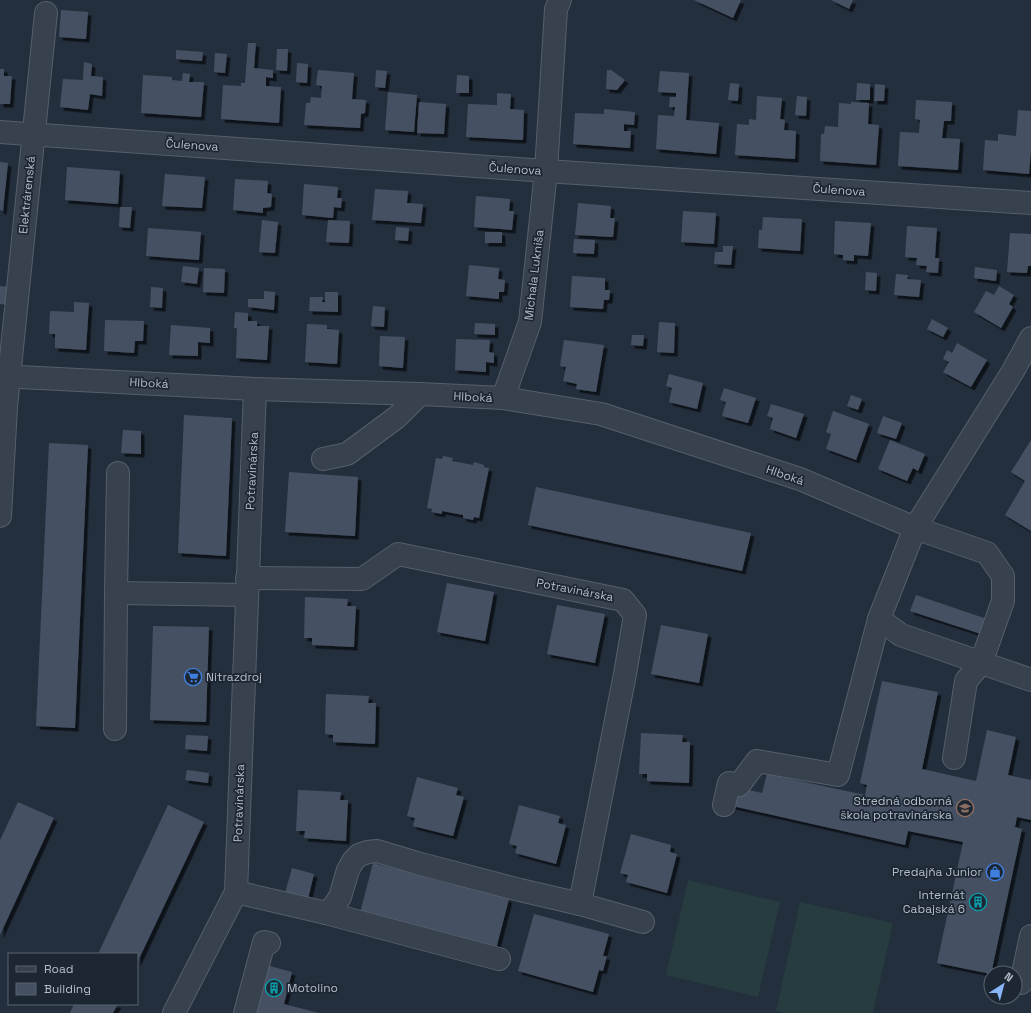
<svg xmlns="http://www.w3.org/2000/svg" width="1031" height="1013" viewBox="0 0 1031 1013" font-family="'Space Grotesk',sans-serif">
<defs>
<filter id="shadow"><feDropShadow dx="3.5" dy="3.5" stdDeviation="0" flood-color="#0009"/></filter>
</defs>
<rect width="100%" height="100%" fill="#242f3e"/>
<g fill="#263c3f">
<path d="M688,880L780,902L758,997L666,975Z"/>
<path d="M800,902L893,923L873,1013H785L776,1011Z"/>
</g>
<g fill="#455162" filter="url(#shadow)">
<path d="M694,0H741L733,18Z"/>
<path d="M831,0H853L849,9Z"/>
<path d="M61,10L88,12L86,39L59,37Z"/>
<path d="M248,43H256L254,68L273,70V78L266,77V86L281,87L279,123L221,119L223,85L241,86V83H245Z"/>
<path d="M277,49H288L287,71L276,70Z"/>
<path d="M176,50L203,52L202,61L176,59Z"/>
<path d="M215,53L227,54L225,73L214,72Z"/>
<path d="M84,62L92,64L91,76L103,77L102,96L90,94L88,110L60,107L63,79L83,80Z"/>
<path d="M297,63L308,64L307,83L296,82Z"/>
<path d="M0,69H4V76H12L10,104H0Z"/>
<path d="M318,70L354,73L352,99L366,100L365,113L361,114L360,128L304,125L306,103H310L311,97L321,98L322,86L316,85Z"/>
<path d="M376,70L387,71L385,88L375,87Z"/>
<path d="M607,70H611L625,80L617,90L606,89Z"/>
<path d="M660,71L689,73L686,120L719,123L716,154L656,149L658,115L674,116L675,107H669L670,97H676V93L658,92Z"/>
<path d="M183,73L190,74L189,82H204L201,117L141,113L143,75L172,77V80L182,81Z"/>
<path d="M457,75L469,76V93H456Z"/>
<path d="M730,83L739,84L738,101L728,100Z"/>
<path d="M857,83L870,84V100H856Z"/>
<path d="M875,84L885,85L884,101H874Z"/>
<path d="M388,92L417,95L414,132L385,130Z"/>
<path d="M497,93L511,94L510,109L524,110L523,140L466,137L468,104L497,105Z"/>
<path d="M757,96L782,98L780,119L785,120L784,130L796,131L795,159L735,155L737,124L749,125V119L756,120Z"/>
<path d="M797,96L807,97L806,116L795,115Z"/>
<path d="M916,100L952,102L951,121H944L942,138L960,139L958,170L898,166L900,132L919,133L920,120L915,119Z"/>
<path d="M419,102L446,104L444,134L417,133Z"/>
<path d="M851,102L869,103L868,124L879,125L876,165L820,161L821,134H824L825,126L838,127L839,103L851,104Z"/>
<path d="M604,109L635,112L634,125L624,124V131H631L630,148L573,144L575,113L604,114Z"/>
<path d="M1018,110L1031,111V150L1029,174L983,170L985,140L998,141V134L1016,136Z"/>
<path d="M0,162L8,163L3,211L0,210Z"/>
<path d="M67,167L120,171L118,204L65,200Z"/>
<path d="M165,174L205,177L202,208L162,206Z"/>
<path d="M235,179L268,181L267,193L272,194L271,207L263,208V213L233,210Z"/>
<path d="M304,184L338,187L337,198H342L341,208L334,207L333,218L302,215Z"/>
<path d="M375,189L408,191L407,203L423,204L421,223L372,220Z"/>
<path d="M476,196L510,199L509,211H514L512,230L474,227Z"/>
<path d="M578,203L611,206L610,218H615L613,237L575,235Z"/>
<path d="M120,207H132L130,228L119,227Z"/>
<path d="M683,211L716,213L714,244L681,242Z"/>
<path d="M763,217L802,219L800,251L758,248L759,230H762Z"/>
<path d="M262,220L278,222L275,253L259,252Z"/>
<path d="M328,220L350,221L349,243L326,242Z"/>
<path d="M835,221L871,223L868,256L854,255V261L843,260V255L834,254Z"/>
<path d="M907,226L937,228L935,258H939L938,273L926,272L927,266L916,265L917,258L905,257Z"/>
<path d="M396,227L409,228L408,241L395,240Z"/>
<path d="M148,228L201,232L199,260L146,256Z"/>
<rect x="485" y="232" width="17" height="11"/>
<path d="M1010,233L1031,234V266H1028L1027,273L1007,272Z"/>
<path d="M574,239L595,240L594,254L573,253Z"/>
<path d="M723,246H733L731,265L714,264L715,252H723Z"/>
<path d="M469,265L499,268L498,279L505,280L504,292H499V299L466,296Z"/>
<path d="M183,266L199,268L197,284L181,282Z"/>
<path d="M975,267L997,270L996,281L974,278Z"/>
<path d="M204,268L225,269L224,293L203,292Z"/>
<path d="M866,272L877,273L876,291L865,290Z"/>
<path d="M896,274L908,275L907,279L921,280L919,297L894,295Z"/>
<path d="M572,276L605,278V290H610L609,300H604L603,309L570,307Z"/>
<path d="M0,286L11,287L9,305L0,304Z"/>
<path d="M999,286L1014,295L1009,304L1013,307L1001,328L974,312L986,291L994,295Z"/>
<path d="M151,287L163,288L162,308L150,307Z"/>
<path d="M264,291L275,292L274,310L248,307V299H264Z"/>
<path d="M325,292H338V312L309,311L310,297H323L322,302H325Z"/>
<path d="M74,302L89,303L86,350L55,348V334H49L50,311L74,312Z"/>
<path d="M373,306L385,307L384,327L371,326Z"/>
<path d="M235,312L248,313V321H257V326H269L267,360L236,358L237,328H234Z"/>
<path d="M932,319L948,328L943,337L927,329Z"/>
<path d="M105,320L144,321L143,341H135L134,353L104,351Z"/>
<path d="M659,322L675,323L674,353L657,352Z"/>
<path d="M475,323L495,324V335L474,334Z"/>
<path d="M307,324L327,325V329L339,330L337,364L305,362Z"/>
<path d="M171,325L210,328V343L198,342V356L169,355Z"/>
<path d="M632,335H644L643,346L631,345Z"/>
<path d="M380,336L405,337L403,368L379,366Z"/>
<path d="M456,339L490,340L489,352L494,353V363L486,362V372L455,370Z"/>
<path d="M564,340L604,345L596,392L576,389L577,384L563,381L566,367L560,366Z"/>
<path d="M957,343L987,360L971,387L943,372L949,362L943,359L947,350L952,353Z"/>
<path d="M669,374L703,383L697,409L669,402L672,388L666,386Z"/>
<path d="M724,388L756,398L748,423L722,416L726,402L720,400Z"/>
<path d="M851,395L862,399L858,410L847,406Z"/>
<path d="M771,404L804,414L796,438L770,429L773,418L767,416Z"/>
<path d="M833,411L869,424L856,460L826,449L831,434L826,432Z"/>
<path d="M184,415L232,418L226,556L178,553Z"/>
<path d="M883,416L902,423L896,439L877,433Z"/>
<path d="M123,430L141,431V454L121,453Z"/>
<path d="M890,440L925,454L918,471L913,468L907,481L878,469Z"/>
<path d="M1031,440V531L1005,515L1025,481L1011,472Z"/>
<path d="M49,443L88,445L75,728L36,726Z"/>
<path d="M443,456L453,458L452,461L473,465L474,462L484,465V467L489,468L479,518L474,517L473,520L463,518V515L442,511V514L431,512L432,509L427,508L436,458L442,459Z"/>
<path d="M289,472L358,477L355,536L285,532Z"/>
<path d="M536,487L751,533L742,571L528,525Z"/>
<path d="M447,583L494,592L485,641L437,632Z"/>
<path d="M916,595L987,619L981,634L910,611Z"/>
<path d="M305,597L348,599L347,606H356L354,647L312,645V638H304Z"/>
<path d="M557,605L605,614L595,663L547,654Z"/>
<path d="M661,625L708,634L699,683L651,674Z"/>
<path d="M153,626L209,627L206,722L150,720Z"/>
<path d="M882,681L938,692L922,769L976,781L987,730L1016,737L1008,775L1031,780V820L1017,817L1015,827L1022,829L991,974L937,963L963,842L908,831L905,845L728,805L731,786L762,793L767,774L865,795L867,785L860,783Z"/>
<path d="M326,694L369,696L368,703H376L375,744L333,742V735L325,734Z"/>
<path d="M641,733L683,735L682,742H690L689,783L647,781V774H639Z"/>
<path d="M186,735L208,736L207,751L185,749Z"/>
<path d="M187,770L209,773L208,783L185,780Z"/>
<path d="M417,777L458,788L456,795L464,797L453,836L413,826L415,818L407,816Z"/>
<path d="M298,790L341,792L340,800H348L346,841L304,838L305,831H296Z"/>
<path d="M18,802L54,818L0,935V840Z"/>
<path d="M168,805L204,822L137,963V954H98Z"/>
<path d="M519,805L560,816L558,823L566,825L556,864L515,853L517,846L509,844Z"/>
<path d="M631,834L671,845L670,852L677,854L667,893L626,882L628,875L620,873Z"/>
<path d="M373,863L443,882V880L494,893V895L509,899L496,949L360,913Z"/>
<path d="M292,868L314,874L308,899L285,893Z"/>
<path d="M534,914L609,934L603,956H607L603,971L599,970L593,992L518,971Z"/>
<path d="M266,965L292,972L284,1004L319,1013H253Z"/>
<path d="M74,1004H118L113,1013H70Z"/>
</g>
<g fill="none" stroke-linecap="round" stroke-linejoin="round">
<defs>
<g id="minor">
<path d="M0,132L546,171L1031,203"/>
<path d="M0,376L255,389L420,394L503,398L601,414L800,479L915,528L1013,371L1031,338"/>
<path d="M503,398L530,322L546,171L556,9L560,0"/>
<path d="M323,459L347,454L397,417L420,394"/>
<path d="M0,516L6,407L46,13"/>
<path d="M247,578L362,579L398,554L623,600L635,615L625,674L580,904"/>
<path d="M116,593L247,595"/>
<path d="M115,729L116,593L118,473"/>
<path d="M954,758L966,681L981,663L1003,601V576L987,553L915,528L879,619L901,635L1031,680"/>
<path d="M724,805L729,783L739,785L757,761L838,775L879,619"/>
<path d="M236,892L326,913L499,959"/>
<path d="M326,913L334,906L340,897L348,870L353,861L359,855L368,852L377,851L417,863L520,890L580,904L643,922"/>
<path d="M1021,983L1031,936"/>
<path d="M174,1013L236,892L255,389"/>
<path d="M245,1013L264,942L269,943"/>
</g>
</defs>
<use href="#minor" stroke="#565f6c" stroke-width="24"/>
<use href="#minor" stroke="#38414e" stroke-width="22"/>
</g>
<defs>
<symbol id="supermarket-ring" viewBox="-11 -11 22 22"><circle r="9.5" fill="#1d2633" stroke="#3f7fe0" stroke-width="1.5"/><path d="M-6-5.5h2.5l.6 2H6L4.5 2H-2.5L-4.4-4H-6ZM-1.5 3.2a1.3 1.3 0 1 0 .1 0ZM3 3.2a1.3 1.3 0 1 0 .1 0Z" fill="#3f7fe0"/></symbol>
<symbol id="school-ring" viewBox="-11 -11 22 22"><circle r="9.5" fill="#1d2633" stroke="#8d6e63" stroke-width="1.5"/><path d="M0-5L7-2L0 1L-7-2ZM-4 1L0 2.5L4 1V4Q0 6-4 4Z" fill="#8d6e63"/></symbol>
<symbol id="shop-ring" viewBox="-11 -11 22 22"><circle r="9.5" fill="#1d2633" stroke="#3f7fe0" stroke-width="1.5"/><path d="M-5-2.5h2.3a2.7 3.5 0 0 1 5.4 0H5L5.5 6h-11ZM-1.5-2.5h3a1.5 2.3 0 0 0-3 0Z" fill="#3f7fe0"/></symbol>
<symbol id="building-ring" viewBox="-11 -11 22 22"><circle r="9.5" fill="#1d2633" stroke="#0f9aa8" stroke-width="1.5"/><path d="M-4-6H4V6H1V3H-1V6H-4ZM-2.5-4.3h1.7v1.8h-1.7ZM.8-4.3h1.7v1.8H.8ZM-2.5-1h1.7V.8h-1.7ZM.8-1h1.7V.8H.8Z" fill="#0f9aa8"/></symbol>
</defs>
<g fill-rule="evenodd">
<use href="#supermarket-ring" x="183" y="667" width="20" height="20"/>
<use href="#school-ring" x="955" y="798" width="20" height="20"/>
<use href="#shop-ring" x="985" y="862" width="20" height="20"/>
<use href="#building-ring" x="968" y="892" width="20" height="20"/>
<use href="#building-ring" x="264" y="978" width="20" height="20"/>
</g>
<g text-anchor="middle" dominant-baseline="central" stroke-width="3.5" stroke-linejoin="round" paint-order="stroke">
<g font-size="12" fill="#b4bcc9" stroke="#1d2633">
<text transform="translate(192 145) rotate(4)">Čulenova</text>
<text transform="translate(515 169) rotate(4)">Čulenova</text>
<text transform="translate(839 190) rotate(4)">Čulenova</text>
<text transform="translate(27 195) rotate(-84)">Elektrárenská</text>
<text transform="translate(534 275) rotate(-83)">Michala Lukniša</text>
<text transform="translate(149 383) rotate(3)">Hlboká</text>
<text transform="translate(473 397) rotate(3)">Hlboká</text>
<text transform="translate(252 471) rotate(-87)">Potravinárska</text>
<text transform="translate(785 475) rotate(19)">Hlboká</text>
<text transform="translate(575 590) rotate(11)">Potravinárska</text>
<text transform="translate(239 803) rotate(-88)">Potravinárska</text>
</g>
<g font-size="12" fill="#b4bcc9" stroke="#1d2633" text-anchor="end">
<text x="206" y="677" text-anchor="start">Nitrazdroj</text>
<text x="952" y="801">Stredná odborná<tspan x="952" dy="14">škola potravinárska</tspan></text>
<text x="982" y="872">Predajňa Junior</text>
<text x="965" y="895">Internát<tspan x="965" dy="14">Cabajská 6</tspan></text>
<text x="287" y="988" text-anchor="start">Motolino</text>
</g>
</g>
<rect x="8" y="953" width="130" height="52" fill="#1d2633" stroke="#59626f"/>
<rect x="16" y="966" width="20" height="6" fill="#38414e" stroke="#59626f"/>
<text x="44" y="973" font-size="12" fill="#b4bcc9">Road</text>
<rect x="16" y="983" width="20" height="12" fill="#455162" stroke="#59626f"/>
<text x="44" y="993" font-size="12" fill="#b4bcc9">Building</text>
<g transform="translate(1003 985) rotate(36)"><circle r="19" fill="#1d2633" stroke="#59626f"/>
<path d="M0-3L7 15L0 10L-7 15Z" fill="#8ab4f8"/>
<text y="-6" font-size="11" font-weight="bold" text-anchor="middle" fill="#b4bcc9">N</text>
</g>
</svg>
